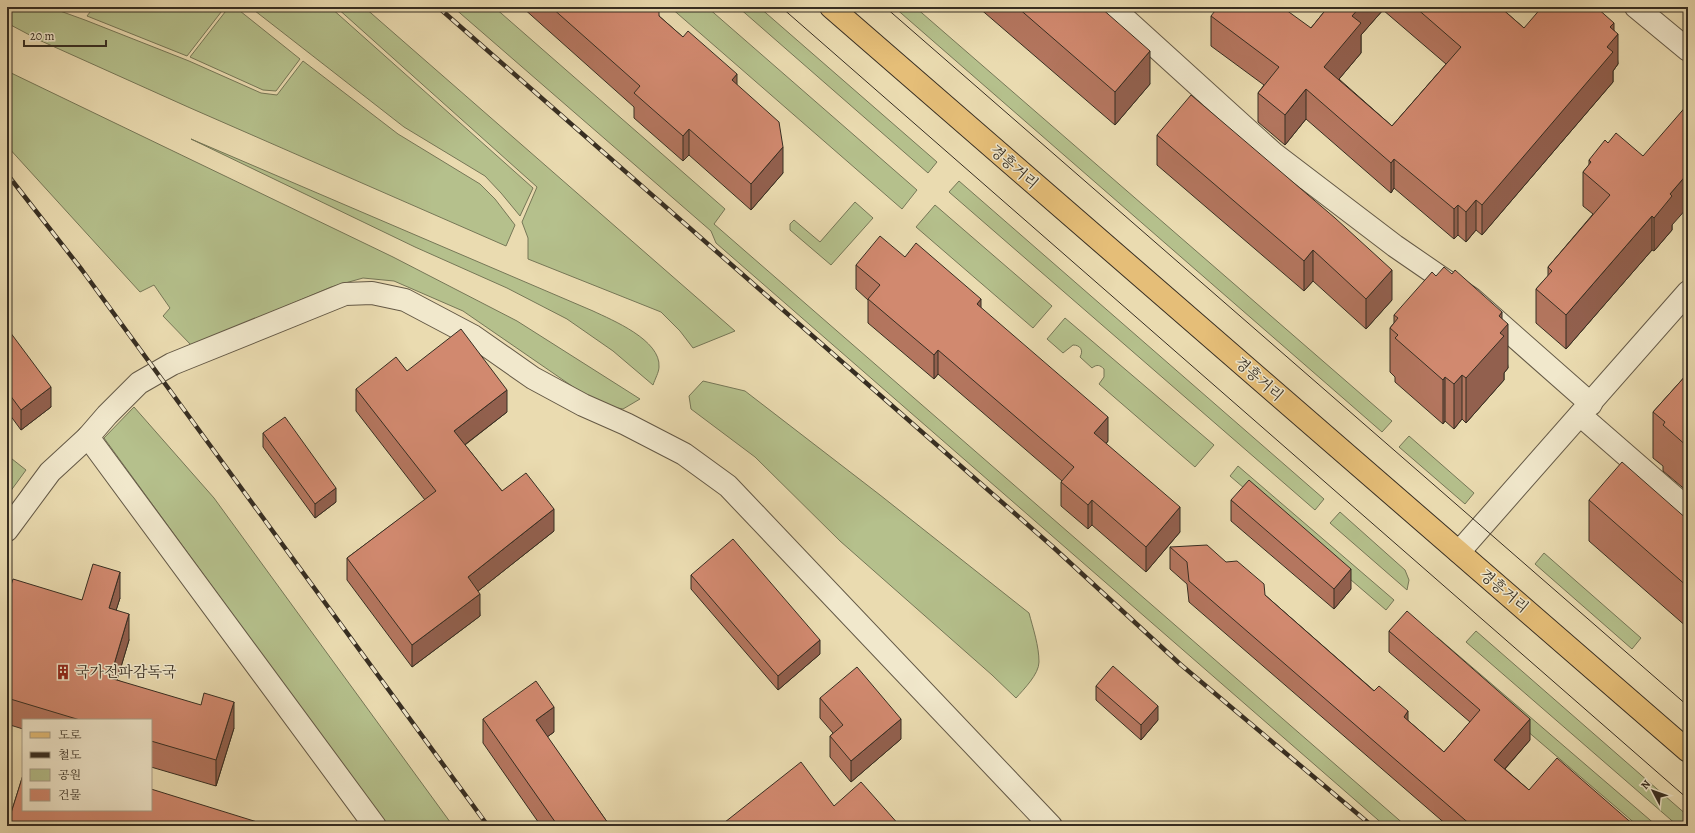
<svg xmlns="http://www.w3.org/2000/svg" width="1695" height="833" viewBox="0 0 1695 833" font-family="Alegreya,'Noto Serif KR',serif">
<rect width="100%" height="100%" fill="#eadbb0"/>
<filter id="stains"><feTurbulence type="fractalNoise" baseFrequency=".005" numOctaves="4"/><feColorMatrix values="0 0 0 0 .2 0 0 0 0 .09 0 0 0 0 .02 0 0 0 .5 -.17"/></filter>
<radialGradient id="worn" r=".72"><stop offset=".6" stop-color="#630" stop-opacity="0"/><stop offset="1" stop-color="#630" stop-opacity=".3"/></radialGradient>
<g fill="#b5c08c" stroke="#767757">
<path d="M7,7H49L85,20L189,61L261,93L277,95L303,61L398,134L480,184L495,199L515,225L506,246L188,107L39,40L7,23Z"/>
<path d="M94,7H225L187,56L87,16Z"/>
<path d="M229,7H235L300,59L276,91L263,90L190,57Z"/>
<path d="M250,7H330L533,188L520,216L501,193L485,176L404,127Z"/>
<path d="M336,7H364L735,331L693,348L680,331L661,312L528,259V238L522,222L537,187Z"/>
<path d="M453,7H494L725,209L714,224L1406,826H1385L716,243L711,231Z"/>
<path d="M670,7H707L917,190L902,209Z"/>
<path d="M738,7H759L937,162L928,173Z"/>
<path d="M894,7H915L1392,421L1382,432Z"/>
<path d="M7,71L393,257L517,321L640,399L623,409L606,406L582,393L463,311L394,281L363,278L331,287L192,346L163,316L170,308L154,285L140,292L7,146Z"/>
<path d="M191,139L593,311C612,320 661,340 659,367C659,372 655,379 653,385L613,351L567,319L507,288L415,247Z"/>
<path d="M959,181L1324,499L1315,510L949,192Z"/>
<path d="M855,202L873,218L831,265L790,230V224L794,220L820,242Z"/>
<path d="M935,205L1052,306L1033,328L916,227Z"/>
<path d="M1065,318L1214,445L1195,467L1099,384L1104,377V369C1100,365 1097,364 1092,368L1080,357C1084,350 1080,345 1073,345L1063,353L1047,339Z"/>
<path d="M703,381L745,391L880,495L1029,613C1033,628 1039,646 1039,662C1039,674 1024,689 1016,698L992,675L840,541L755,457L691,409L689,396Z"/>
<path d="M134,407L214,498L453,826H387L104,438Z"/>
<path d="M1409,436L1474,493L1465,504L1399,447Z"/>
<path d="M7,455L26,470L7,496Z"/>
<path d="M1238,466L1394,600L1386,610L1230,476Z"/>
<path d="M1340,512L1405,570L1409,580L1407,590L1330,523Z"/>
<path d="M1544,553L1641,638L1632,649L1535,564Z"/>
<path d="M1476,631L1688,816V826H1678L1466,642Z"/>
<path d="M1437,637L1657,826H1638L1428,646Z"/>
</g>
<g fill="none" stroke-linecap="round" stroke-linejoin="round">
<defs>
<g id="minor">
<path d="M1112,7L1273,153L1395,246L1472,299L1591,404"/>
<path d="M1636,7L1688,50"/>
<path d="M1580,415L1688,509"/>
<path d="M88,437L375,826"/>
<path d="M7,530L50,472L88,437L107,415L139,383L172,364L345,294L372,293L405,300L473,336L533,378L583,405L626,424L684,454L728,486L1051,826"/>
</g>
<path id="tertiary" d="M1459,552L1688,292"/>
<path id="primary" d="M831,7L1688,751"/>
</defs>
<use href="#minor" stroke="#645946" stroke-width="24"/>
<use href="#tertiary" stroke="#645946" stroke-width="24"/>
<use href="#primary" stroke="#372e22" stroke-width="24"/>
<use href="#minor" stroke="#f1e8cc" stroke-width="22"/>
<use href="#tertiary" stroke="#f1e8cc" stroke-width="22"/>
<use href="#primary" stroke="#e5be78" stroke-width="22"/>
<g stroke="#372e22" stroke-width="1">
<path d="M781,7L1688,799"/>
<path d="M885,7L1688,706"/>
</g>
<defs>
<g id="rail">
<path d="M438,7L1053,547L1180,664L1372,826"/>
<path d="M7,174L82,270L488,826"/>
</g>
</defs>
<use href="#rail" stroke="#372e22" stroke-width="4.5"/>
<use href="#rail" stroke="#f1e8cc" stroke-width="3" stroke-dasharray="9" stroke-linecap="butt"/>
</g>
<g fill="#b4765f" stroke="#372e22" fill-rule="evenodd">
<path d="M522,7H656L659,16L737,85L783,173L751,210L689,155L683,161L634,118V107Z"/>
<path d="M978,7H1100L1150,84L1115,125Z"/>
<path d="M1328,7H1500L1524,28L1614,30L1618,64L1613,71V82L1482,235L1476,230L1466,242L1458,235L1454,239L1394,188L1391,193L1306,119L1285,145L1258,122V93L1264,85L1211,46V16L1311,28ZM1383,10L1446,64L1392,126L1339,79L1361,53V35Z"/>
<path d="M1157,135L1392,300L1366,329L1313,281L1304,291L1157,165Z"/>
<path d="M1589,160L1672,225V230L1654,251L1652,250L1566,349L1536,323V289L1548,276V267L1593,214L1583,206V172L1589,165Z"/>
<path d="M905,257L981,308L1108,441L1106,444L1180,532L1146,572L1092,525L1088,529L1061,506V482L1062,481L938,374L934,379L868,323V300L856,289V265Z"/>
<path d="M1436,276L1502,319L1508,368L1504,373V380L1466,423L1462,419L1454,429L1445,421L1443,424L1395,382V377L1390,372V328L1394,323V315Z"/>
<path d="M7,328L51,407L21,430L7,411Z"/>
<path d="M407,371L507,412L465,445L502,491L554,531L478,591L480,616L412,667L347,580V558L425,500L356,411V389Z"/>
<path d="M1688,373V492L1663,471V466L1653,458V412Z"/>
<path d="M263,433L336,502L315,518L263,447Z"/>
<path d="M1231,500L1351,589L1334,609L1231,521Z"/>
<path d="M1589,500L1688,520V628L1589,541Z"/>
<path d="M1170,547L1265,595L1444,752L1470,722L1389,652V631L1530,740L1505,769L1529,790L1635,826H1448L1189,602L1187,584L1170,569Z"/>
<path d="M691,575L820,654L778,690L691,589Z"/>
<path d="M7,598L82,600L120,598L116,610L129,640L117,680L234,728L216,786L151,767V720H23V729L7,724Z"/>
<path d="M1096,686L1158,720L1141,740L1096,700Z"/>
<path d="M820,698L901,739L851,782L830,757V736L833,733L820,718Z"/>
<path d="M483,719L554,732L547,737L610,826H541L483,743Z"/>
<path d="M23,775L270,826H7Z"/>
</g>
<g fill="#92604e" stroke="#372e22">
<path d="M1360,7H1383V10L1361,35V53L1324,97V67L1352,16Z"/>
<path d="M1614,23V39L1618,34V64L1613,71V82L1482,235V205L1610,27Z"/>
<path d="M1150,51V84L1115,125V92Z"/>
<path d="M737,74V100L732,80Z"/>
<path d="M1306,89V119L1285,145V115Z"/>
<path d="M689,129V155L683,161V136Z"/>
<path d="M783,147V173L751,210V184Z"/>
<path d="M1394,159V188L1391,193V163Z"/>
<path d="M1688,173V207L1672,225V230L1654,251V218L1670,194Z"/>
<path d="M1476,200V230L1466,242V212Z"/>
<path d="M1458,205V235L1454,239V209Z"/>
<path d="M1652,216V250L1566,349V315Z"/>
<path d="M1313,250V281L1304,291V261Z"/>
<path d="M1392,270V300L1366,329V299Z"/>
<path d="M981,299V324L977,304Z"/>
<path d="M1502,312V330L1508,324V368L1504,373V380L1466,423V378L1499,316Z"/>
<path d="M938,350V374L934,379V355Z"/>
<path d="M1462,375V419L1454,429V384Z"/>
<path d="M1445,377V421L1443,424V380Z"/>
<path d="M51,387V407L21,430V410Z"/>
<path d="M507,390V412L454,453V431Z"/>
<path d="M1108,417V441L1094,457V433Z"/>
<path d="M336,488V502L315,518V504Z"/>
<path d="M1092,500V525L1088,529V505Z"/>
<path d="M1180,507V532L1146,572V547Z"/>
<path d="M554,509V531L468,599V577Z"/>
<path d="M1351,569V589L1334,609V589Z"/>
<path d="M120,572V598L109,633V608Z"/>
<path d="M480,594V616L412,667V645Z"/>
<path d="M129,614V640L110,704V678Z"/>
<path d="M820,640V654L778,690V676Z"/>
<path d="M234,702V728L216,786V760Z"/>
<path d="M1158,706V720L1141,740V725Z"/>
<path d="M554,707V732L536,745V720Z"/>
<path d="M1408,711V732L1404,717Z"/>
<path d="M901,719V739L851,782V761Z"/>
<path d="M1530,719V740L1494,781V760Z"/>
</g>
<g fill="#d1896f" stroke="#372e22">
<path d="M551,7H656L659,10V16L683,37L688,31L737,74L732,80L779,122L783,147L751,184L689,129L683,136L634,93L640,86Z"/>
<path d="M1017,7H1100L1150,51L1115,92Z"/>
<path d="M1218,7H1282L1311,28L1328,7H1360L1352,16L1361,23L1324,67L1392,126L1461,47L1415,7H1500L1524,28L1542,7H1596L1614,23L1610,27L1618,34L1607,47L1613,52L1482,205L1476,200L1466,212L1458,205L1454,209L1394,159L1391,163L1306,89L1285,115L1258,93L1279,67L1211,16Z"/>
<path d="M1191,95L1335,218L1392,270L1366,299L1313,250L1304,261L1157,135Z"/>
<path d="M1688,104V173L1670,194L1672,196L1654,218L1652,216L1566,315L1536,289L1552,271L1548,267L1610,195L1583,172L1591,162L1589,160L1605,140L1608,143L1616,133L1643,156Z"/>
<path d="M880,236L905,257L916,243L981,299L977,304L1108,417L1094,433L1180,507L1146,547L1092,500L1088,505L1061,482L1074,467L938,350L934,355L868,299L880,285L856,265Z"/>
<path d="M1444,267L1452,274L1455,270L1502,312L1499,316L1508,324L1500,333L1504,336L1466,378L1462,375L1454,384L1445,377L1443,380L1395,338L1398,335L1390,328L1398,318L1394,315L1432,272L1436,276Z"/>
<path d="M7,328L51,387L21,410L7,391Z"/>
<path d="M461,329L507,390L454,431L502,491L526,473L554,509L468,577L480,594L412,645L347,558L436,491L356,389L396,357L407,371Z"/>
<path d="M1688,373V447L1663,425L1665,422L1653,412Z"/>
<path d="M285,417L336,488L315,504L263,433Z"/>
<path d="M1622,462L1688,520V587L1589,500Z"/>
<path d="M1249,480L1351,569L1334,589L1231,500Z"/>
<path d="M733,539L820,640L778,676L691,575Z"/>
<path d="M1207,545L1226,562L1237,561L1264,584L1265,595L1374,691L1379,686L1408,711L1404,717L1444,752L1480,710L1389,631L1407,611L1530,719L1494,760L1529,790L1557,758L1635,826H1472L1189,581L1187,562L1170,547Z"/>
<path d="M93,564L120,572L109,608L129,614L110,678L201,705L204,693L234,702L216,760L151,741V720H80L7,698V598L13,579L82,600Z"/>
<path d="M1113,666L1158,706L1141,725L1096,686Z"/>
<path d="M857,667L901,719L851,761L830,736L843,725L820,698Z"/>
<path d="M536,681L554,707L536,720L610,826H558L483,719Z"/>
<path d="M801,762L834,806L861,782L900,826H720Z"/>
<path d="M23,775V810H151V789L270,826H82L71,823L70,826H7Z"/>
</g>
<defs>
<symbol id="building-bare" viewBox="-9 -9 18 18"><path d="M-4-6H4V6H1V3H-1V6H-4ZM-2.5-4.3h1.7v1.8h-1.7ZM.8-4.3h1.7v1.8H.8ZM-2.5-1h1.7V.8h-1.7ZM.8-1h1.7V.8H.8Z" fill="#8f2418" stroke="#f1e8cc" stroke-width="2.5" paint-order="stroke"/></symbol>
</defs>
<g fill-rule="evenodd">
<use href="#building-bare" x="52" y="661" width="22" height="22"/>
</g>
<g text-anchor="middle" dominant-baseline="central" stroke-width="3" stroke-linejoin="round" paint-order="stroke">
<g font-size="15" fill="#372e22" stroke="#f1e8cc">
<text transform="translate(1014 167) rotate(41)">경흥거리</text>
<text transform="translate(1259 379) rotate(41)">경흥거리</text>
<text transform="translate(1504 591) rotate(40)">경흥거리</text>
</g>
<g font-size="15" fill="#372e22" stroke="#f1e8cc" text-anchor="start">
<text x="75" y="672">국가전파감독국</text>
</g>
</g>
<rect width="1695" height="833" fill="none" stroke="#eadbb0" stroke-width="24"/>
<rect x="8" y="8" width="1679" height="817" fill="none" stroke="#372e22" stroke-width="2"/>
<rect x="12" y="12" width="1671" height="809" fill="none" stroke="#372e22"/>
<rect x="22" y="719" width="130" height="92" fill="#f1e8cc" stroke="#a79e88"/>
<rect x="30" y="732" width="20" height="6" fill="#e5be78" stroke="#a79e88"/>
<text x="58" y="739" font-size="12" fill="#372e22">도로</text>
<rect x="30" y="752" width="20" height="6" fill="#372e22" stroke="#a79e88"/>
<text x="58" y="759" font-size="12" fill="#372e22">철도</text>
<rect x="30" y="769" width="20" height="12" fill="#b5c08c" stroke="#a79e88"/>
<text x="58" y="779" font-size="12" fill="#372e22">공원</text>
<rect x="30" y="789" width="20" height="12" fill="#d1896f" stroke="#a79e88"/>
<text x="58" y="799" font-size="12" fill="#372e22">건물</text>
<g transform="translate(1653 791) rotate(311)" stroke="#f1e8cc" stroke-width="3" paint-order="stroke">
<path d="M0-3L7 15L0 10L-7 15Z" fill="#372e22"/>
<text y="-6" font-size="11" font-weight="bold" text-anchor="middle" fill="#372e22">N</text>
</g>
<path d="M24 40v6h82v-6" fill="none" stroke="#372e22" stroke-width="2"/>
<text x="30" y="40" font-size="12" fill="#372e22" stroke="#f1e8cc" stroke-width="3" paint-order="stroke">20 m</text>
<rect width="100%" height="100%" filter="url(#stains)"/>
<rect width="100%" height="100%" fill="url(#worn)"/>
</svg>
